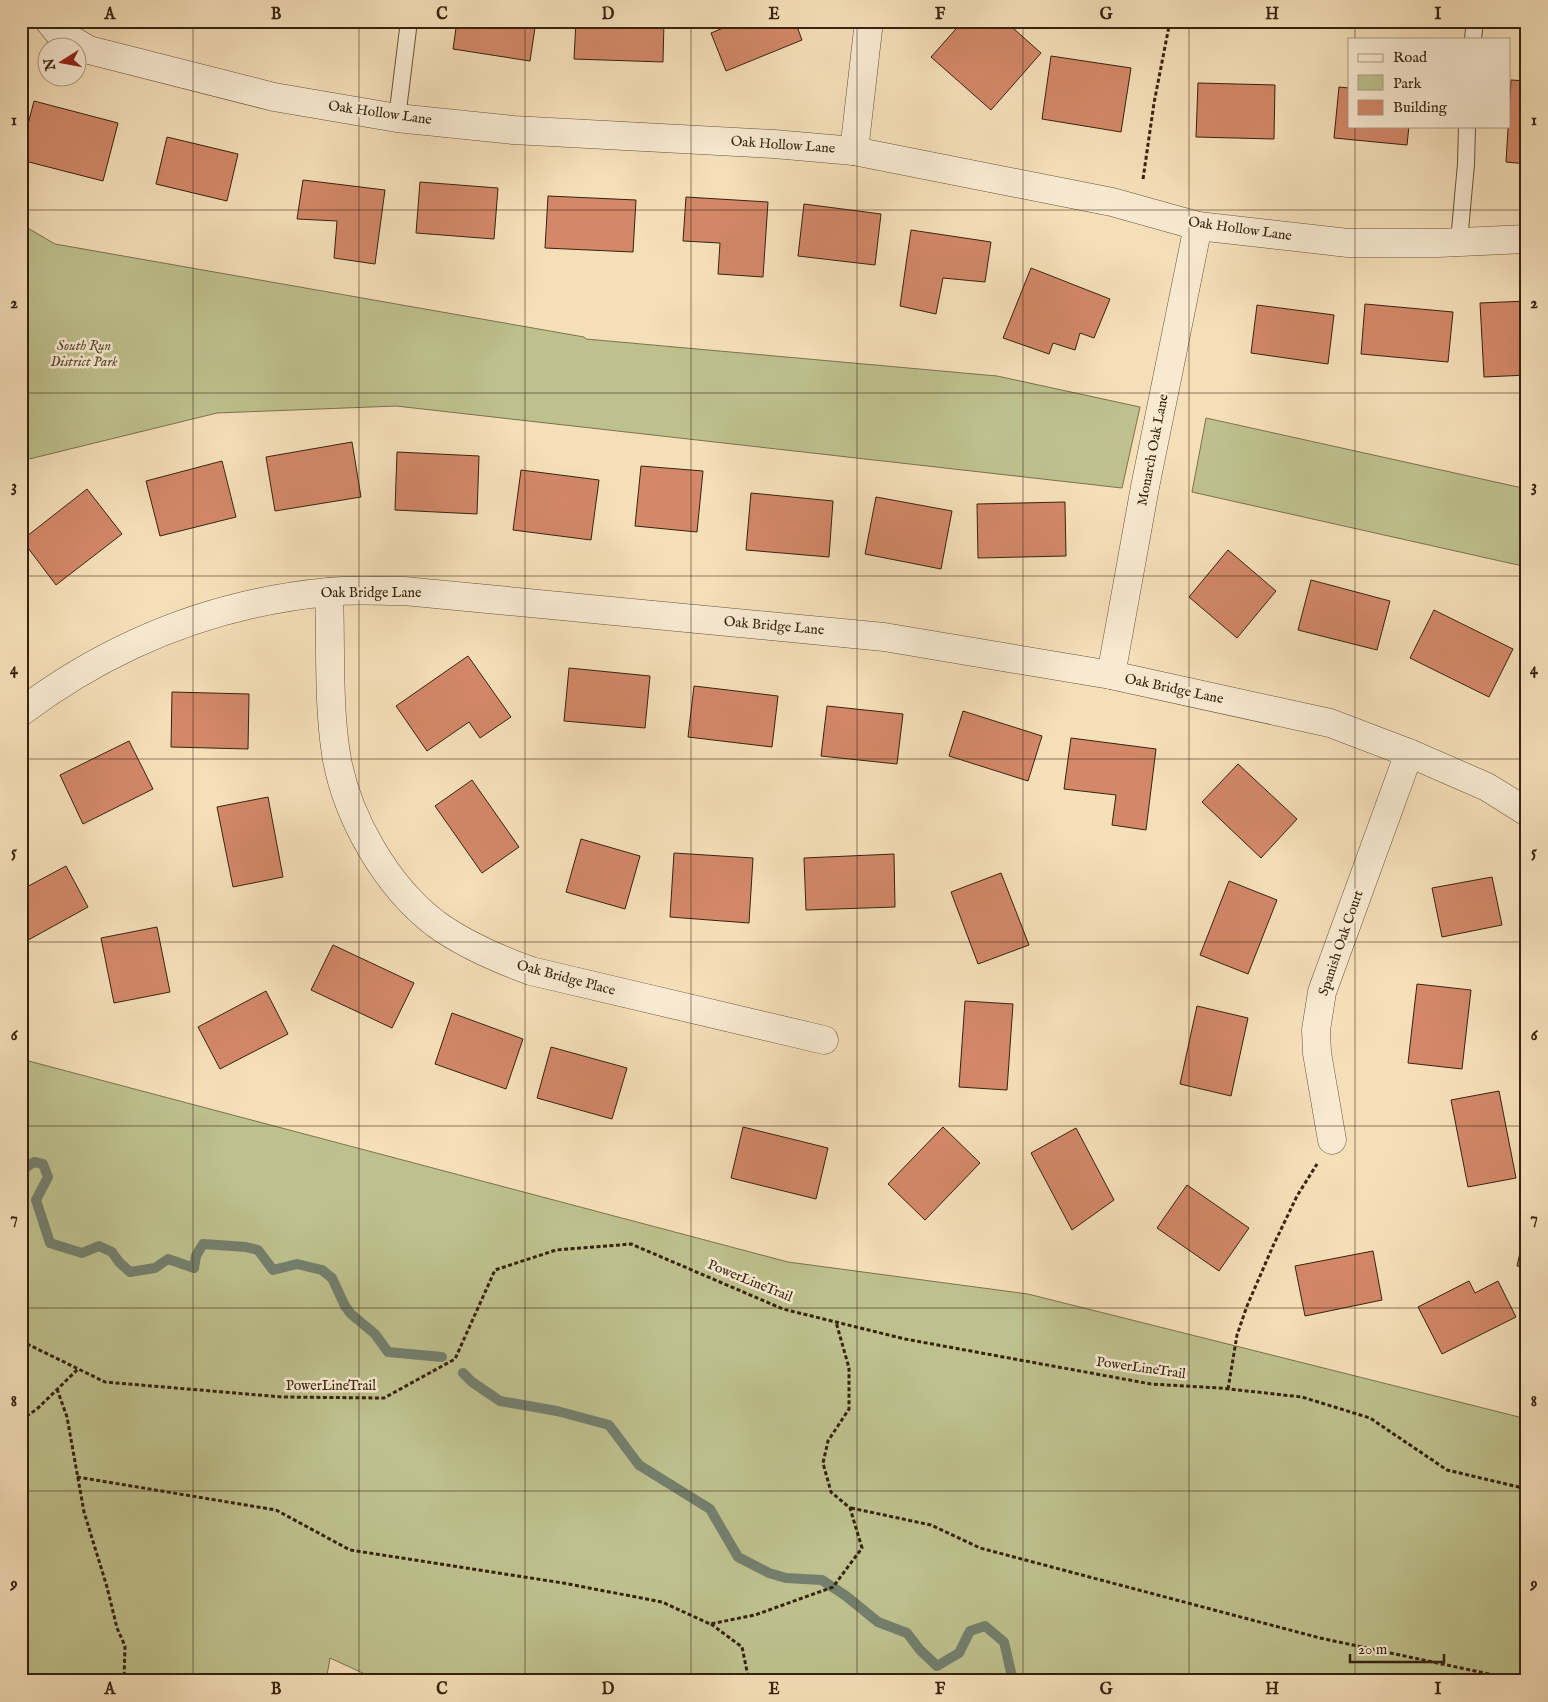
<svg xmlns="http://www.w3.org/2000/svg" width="1548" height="1702" viewBox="0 0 1548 1702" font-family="'IM FELL English',serif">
<rect width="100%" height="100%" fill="#f5dfb9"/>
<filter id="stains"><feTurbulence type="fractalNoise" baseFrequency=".004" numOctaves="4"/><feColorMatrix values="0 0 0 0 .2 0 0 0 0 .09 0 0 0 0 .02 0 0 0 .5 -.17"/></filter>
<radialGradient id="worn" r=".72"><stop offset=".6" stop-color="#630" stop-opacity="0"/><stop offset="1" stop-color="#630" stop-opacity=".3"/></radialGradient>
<g fill="#bec18e" stroke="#7a724e">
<path d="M21,224L55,244L584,337L586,339L997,376L1140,407L1122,488L396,406L217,413L21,461Z"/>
<path d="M1206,418L1527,489V567L1192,492Z"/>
<path d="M21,1059L788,1262L1028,1294L1527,1419V1681H380L330,1658L326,1681H21Z"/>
</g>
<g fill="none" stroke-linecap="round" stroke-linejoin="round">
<g stroke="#747f6d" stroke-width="10">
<path d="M21,1171L34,1162L43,1164L48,1177L36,1200L50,1243L82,1253L99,1246L112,1252L119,1262L130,1272L155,1268L168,1259L194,1268L196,1256L203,1244L246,1247L258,1250L273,1270L297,1264L322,1270L332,1278L345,1306L351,1314L375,1334L388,1352L442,1357"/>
<path d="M463,1373L472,1382L500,1401L557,1411L609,1425L639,1465L710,1509L738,1557L769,1573L786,1578L822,1580L846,1596L878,1622L907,1633L920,1650L937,1666L959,1653L970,1631L985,1626L1004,1642L1013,1681"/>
</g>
</g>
<g fill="#d38869" stroke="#36230e">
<path d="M457,21H536L530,61L453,49Z"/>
<path d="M576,21H664L663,62L574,59Z"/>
<path d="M740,21H795L802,40L726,71L711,33Z"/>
<path d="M963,21H1005L1041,53L991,110L931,57Z"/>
<path d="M1051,56L1131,68L1121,132L1042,119Z"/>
<path d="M1511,80L1527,81V164L1506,162Z"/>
<path d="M1198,83L1275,85L1274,139L1196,137Z"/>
<path d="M1339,87L1349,88V126H1409L1407,145L1334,138Z"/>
<path d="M34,101L118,123L103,181L21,160V151Z"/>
<path d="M167,137L238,154L227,201L156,184Z"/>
<path d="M303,180L385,190L375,264L334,258L337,221L297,219Z"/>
<path d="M420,182L498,188L494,239L416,233Z"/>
<path d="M548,196L636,200L633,252L545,248Z"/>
<path d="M686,197L768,202L763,277L718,274L720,243L683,241Z"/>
<path d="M804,204L881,214L875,265L798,256Z"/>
<path d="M911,230L991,242L985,282L943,278L936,314L900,306Z"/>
<path d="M1031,268L1110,299L1094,338L1080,333L1075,350L1053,343L1049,354L1003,338Z"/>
<path d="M1527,301V375L1484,377L1480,303Z"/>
<path d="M1365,304L1453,312L1448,362L1361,354Z"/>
<path d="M1257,305L1334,315L1328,364L1251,353Z"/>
<path d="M352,442L361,497L275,511L266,457Z"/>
<path d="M397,452L479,456L477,514L395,510Z"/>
<path d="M222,461L236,517L160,536L146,481Z"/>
<path d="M641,466L703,471L697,532L635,526Z"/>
<path d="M521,470L599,480L591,540L513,530Z"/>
<path d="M87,489L122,534L56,585L22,540Z"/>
<path d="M751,493L833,501L829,557L746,550Z"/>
<path d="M876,497L952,511L941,569L865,554Z"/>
<path d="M1065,502L1066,556L978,558L977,504Z"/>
<path d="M1228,550L1276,591L1237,638L1189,597Z"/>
<path d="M1311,580L1390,601L1377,650L1298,630Z"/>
<path d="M1434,610L1513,649L1489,697L1410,658Z"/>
<path d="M468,656L511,717L480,738L469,722L427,751L396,706Z"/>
<path d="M569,668L650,676L645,728L564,721Z"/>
<path d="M694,686L778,696L772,747L688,737Z"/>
<path d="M172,692L249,694L248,749L171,747Z"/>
<path d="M827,706L903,714L897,764L821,756Z"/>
<path d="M963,711L1042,736L1028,781L949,756Z"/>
<path d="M1071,738L1156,749L1146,830L1112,825L1116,795L1064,789Z"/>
<path d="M129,741L153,789L83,824L60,775Z"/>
<path d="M1238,764L1297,819L1261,858L1202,802Z"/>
<path d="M472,780L519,847L482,873L435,806Z"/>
<path d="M268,797L283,877L233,887L217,807Z"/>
<path d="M581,839L640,856L625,909L566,892Z"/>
<path d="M674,853L753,858L749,923L670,917Z"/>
<path d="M894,854L895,907L806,910L804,858Z"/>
<path d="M66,866L88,907L21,944V890Z"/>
<path d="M1001,873L1029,945L978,964L951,892Z"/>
<path d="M1492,877L1502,925L1442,937L1432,888Z"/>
<path d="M1229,881L1277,900L1248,974L1200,955Z"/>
<path d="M157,927L170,992L114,1003L101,938Z"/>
<path d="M333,945L414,983L392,1028L311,990Z"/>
<path d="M1417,984L1471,990L1462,1069L1408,1063Z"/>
<path d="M266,991L288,1034L220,1069L198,1027Z"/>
<path d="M965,1001L1013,1004L1007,1090L959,1087Z"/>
<path d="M1197,1006L1248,1018L1231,1096L1180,1084Z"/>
<path d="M452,1013L523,1039L506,1089L435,1064Z"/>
<path d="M551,1047L627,1068L612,1119L537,1098Z"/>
<path d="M1499,1091L1516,1178L1468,1187L1451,1100Z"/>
<path d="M743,1127L828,1148L816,1199L731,1178Z"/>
<path d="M943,1127L980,1163L925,1220L888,1184Z"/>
<path d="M1076,1128L1114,1200L1072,1230L1031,1153Z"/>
<path d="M1187,1185L1249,1228L1219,1271L1157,1228Z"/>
<path d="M1527,1221V1268L1517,1266Z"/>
<path d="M1373,1251L1382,1300L1305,1316L1295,1266Z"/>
<path d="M1469,1281L1475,1293L1498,1281L1516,1317L1442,1354L1418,1307Z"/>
</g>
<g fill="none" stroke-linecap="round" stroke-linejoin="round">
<defs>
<g id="service">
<path d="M1473,39L1475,21"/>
<path d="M397,118L409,21"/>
<path d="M1459,241L1466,164L1467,126"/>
</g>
<g id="minor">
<path d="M49,21L58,32L89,50L274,97L397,118L513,130L774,144L854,151L1112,202L1198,226L1348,243H1438L1527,239"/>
<path d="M854,151L869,21"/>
<path d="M329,592C331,644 328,703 336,754C346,816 386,886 436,924C465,945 498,959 531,971L824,1040"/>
<path d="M1111,675L1145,487L1198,226"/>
<path d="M21,712C113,643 213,603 328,592C353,589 379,591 404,591L884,637L1111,675L1330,723L1409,753L1487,787L1527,812"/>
<path d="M1332,1140L1317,1053L1316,1030L1322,992L1409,753"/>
</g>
</defs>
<use href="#service" stroke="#665239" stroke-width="18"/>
<use href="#minor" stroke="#665239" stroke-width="29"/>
<g stroke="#36230e" stroke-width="3" stroke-dasharray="4 2.5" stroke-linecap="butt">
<path d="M1143,179L1154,103L1170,21"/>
<path d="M21,1341L105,1382L282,1397L384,1398L455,1359L495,1270L556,1250L631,1244L783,1309L905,1339L1151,1384L1220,1388L1302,1397L1370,1418L1447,1470L1527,1489"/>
<path d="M57,1389L67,1417L84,1512L107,1587L117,1628L125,1646L124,1681"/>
<path d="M1228,1389L1237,1335L1247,1306L1273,1246L1297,1196L1317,1164"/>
<path d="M21,1420L37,1409L78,1369"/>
<path d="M77,1477L276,1510L350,1550L563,1583L662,1602L710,1624L755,1615L833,1587L862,1548L850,1508L831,1492L823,1463L828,1441L849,1409V1368L836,1322"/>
<path d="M851,1508L931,1525L980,1548L1320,1638L1522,1681"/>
<path d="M711,1624L742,1647L749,1681"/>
</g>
<use href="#service" stroke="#f8ead2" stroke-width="16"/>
<use href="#minor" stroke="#f8ead2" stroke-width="28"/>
</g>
<path fill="none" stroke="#36230e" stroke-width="1" stroke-opacity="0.55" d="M193,21V1681M359,21V1681M525,21V1681M691,21V1681M857,21V1681M1023,21V1681M1189,21V1681M1355,21V39M1355,126V1681M21,210H1527M21,393H1527M21,576H1527M21,759H1527M21,942H1527M21,1126H1527M21,1308H1527M21,1491H1527"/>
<g text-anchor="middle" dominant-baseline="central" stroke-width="5" stroke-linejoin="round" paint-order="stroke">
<g font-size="14" fill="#36230e" stroke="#f8ead2">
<text transform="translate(380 113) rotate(8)">Oak Hollow Lane</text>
<text transform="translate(783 145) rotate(4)">Oak Hollow Lane</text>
<text transform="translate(1240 229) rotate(8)">Oak Hollow Lane</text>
<text transform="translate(1153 450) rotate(-79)">Monarch Oak Lane</text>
<text x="371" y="593">Oak Bridge Lane</text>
<text transform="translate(774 626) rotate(5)">Oak Bridge Lane</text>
<text transform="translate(1174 689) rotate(12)">Oak Bridge Lane</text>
<text transform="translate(1341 943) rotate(-71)">Spanish Oak Court</text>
<text transform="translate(566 978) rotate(15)">Oak Bridge Place</text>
<text transform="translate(750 1281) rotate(22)">PowerLineTrail</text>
<text transform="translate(1141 1368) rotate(8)">PowerLineTrail</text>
<text x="331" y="1386">PowerLineTrail</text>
</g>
<g font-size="14" font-style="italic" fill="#584a2e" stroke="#f8ead2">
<text x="84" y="346">South Run<tspan x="84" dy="16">District Park</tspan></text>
</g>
</g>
<rect width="1548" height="1702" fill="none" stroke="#f5dfb9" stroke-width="55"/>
<rect x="1348" y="38" width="162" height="90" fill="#f8ead2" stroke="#aa9a84"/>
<rect x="1358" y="54" width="25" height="8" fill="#f8ead2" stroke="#aa9a84"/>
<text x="1393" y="62" font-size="15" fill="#36230e">Road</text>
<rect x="1358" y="75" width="25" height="15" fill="#bec18e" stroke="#aa9a84"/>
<text x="1393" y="88" font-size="15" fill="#36230e">Park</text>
<rect x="1358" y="100" width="25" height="15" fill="#d38869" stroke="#aa9a84"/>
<text x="1393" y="112" font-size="15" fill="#36230e">Building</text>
<g transform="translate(62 62) rotate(259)"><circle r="24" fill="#f8ead2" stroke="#aa9a84"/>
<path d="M0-4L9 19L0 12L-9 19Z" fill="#8f2418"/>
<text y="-8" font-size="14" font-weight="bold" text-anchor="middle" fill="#36230e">N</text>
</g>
<path d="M1350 1654v8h94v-8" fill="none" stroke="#36230e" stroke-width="2.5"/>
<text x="1358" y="1654" font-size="15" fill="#36230e" stroke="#f8ead2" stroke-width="4" paint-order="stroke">20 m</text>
<rect x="28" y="28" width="1492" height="1646" fill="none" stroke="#36230e" stroke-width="2"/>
<g font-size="16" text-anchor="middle" font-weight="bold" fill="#36230e">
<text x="110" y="19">A</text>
<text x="276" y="19">B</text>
<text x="442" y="19">C</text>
<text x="608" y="19">D</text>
<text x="774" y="19">E</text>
<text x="940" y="19">F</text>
<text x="1106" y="19">G</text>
<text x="1272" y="19">H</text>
<text x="1438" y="19">I</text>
<text x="14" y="125">1</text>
<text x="1534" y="125">1</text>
<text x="14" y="308">2</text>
<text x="1534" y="308">2</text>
<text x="14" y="491">3</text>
<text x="1534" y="491">3</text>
<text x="14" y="674">4</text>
<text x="1534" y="674">4</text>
<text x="14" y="857">5</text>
<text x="1534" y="857">5</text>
<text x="14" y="1040">6</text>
<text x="1534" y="1040">6</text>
<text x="14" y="1223">7</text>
<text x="1534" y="1223">7</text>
<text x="14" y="1406">8</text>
<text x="1534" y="1406">8</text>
<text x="14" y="1589">9</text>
<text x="1534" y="1589">9</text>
<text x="110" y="1694">A</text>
<text x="276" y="1694">B</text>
<text x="442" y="1694">C</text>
<text x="608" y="1694">D</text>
<text x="774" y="1694">E</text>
<text x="940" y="1694">F</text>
<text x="1106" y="1694">G</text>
<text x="1272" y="1694">H</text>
<text x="1438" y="1694">I</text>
</g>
<rect width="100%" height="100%" filter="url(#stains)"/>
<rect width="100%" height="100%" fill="url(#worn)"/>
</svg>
